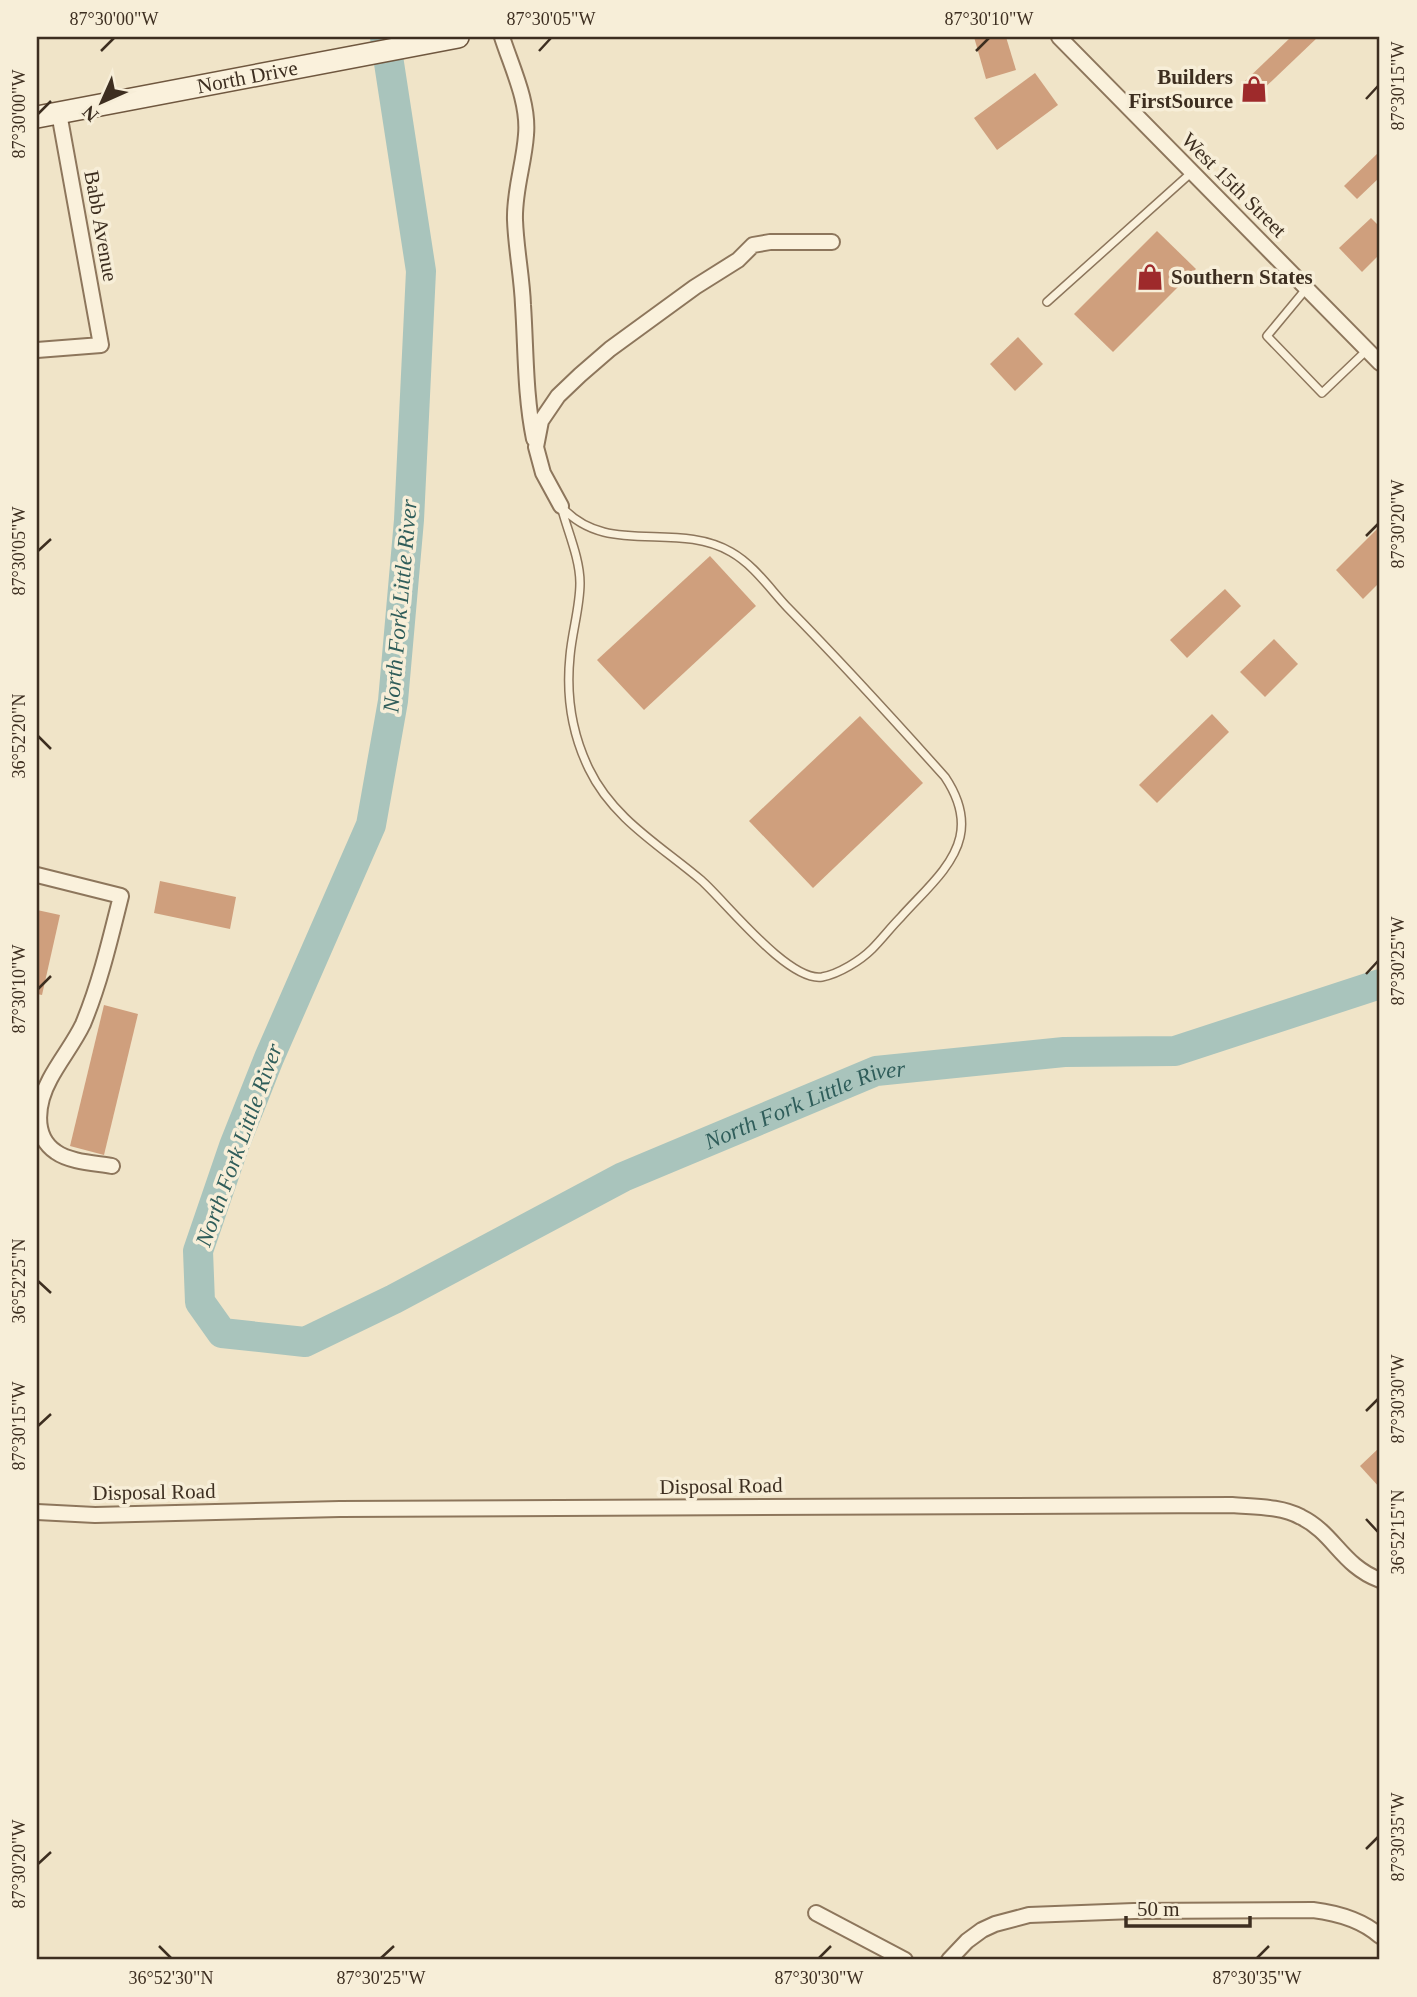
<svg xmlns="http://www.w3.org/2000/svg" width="1417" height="1997" viewBox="0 0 1417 1997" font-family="Georgia,serif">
<rect width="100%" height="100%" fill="#f0e4c8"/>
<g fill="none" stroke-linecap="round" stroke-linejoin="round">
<path stroke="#a9c4bc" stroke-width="30" id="s1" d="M385,37L421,271L409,520L393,701L371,825L269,1058L234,1146L198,1251L200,1302L222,1333L305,1342L394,1299L623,1177L876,1071L1064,1052L1175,1051L1380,984"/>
</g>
<g fill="#cf9f7d">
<path d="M974,37H1006L1016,70L986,79Z"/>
<path d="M1291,37H1318L1256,96L1243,83Z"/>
<path d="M1035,73L1058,105L997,150L974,118Z"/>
<path d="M1380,151V177L1357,199L1344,186Z"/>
<path d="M1371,218L1380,227V254L1362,272L1339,248Z"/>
<path d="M1157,231L1196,269L1113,352L1074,314Z"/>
<path d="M1018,337L1043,364L1015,391L990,364Z"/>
<path d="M1380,526V582L1363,599L1336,570Z"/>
<path d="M710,556L756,606L644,710L597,660Z"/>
<path d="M1225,589L1241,606L1187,658L1170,640Z"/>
<path d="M1274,639L1298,664L1265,697L1240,672Z"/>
<path d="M1212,714L1229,732L1157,803L1139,785Z"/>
<path d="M860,716L923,783L813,888L749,821Z"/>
<path d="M160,881L236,897L230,929L154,913Z"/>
<path d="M37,910L60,915L42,995L37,994Z"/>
<path d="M104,1005L138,1014L104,1155L70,1146Z"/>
<path d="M1380,1447V1488L1360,1466Z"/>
</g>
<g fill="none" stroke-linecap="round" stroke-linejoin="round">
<defs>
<g id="service">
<path d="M1306,289L1267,336L1322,393L1367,350"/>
<path d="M1047,302L1192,172"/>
<path d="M561,506C606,558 676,520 731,552C754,565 770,589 788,608C842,663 894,720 945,777C957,795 965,815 960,837C953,868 921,894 901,917C891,927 882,939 872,949C861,960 839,974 822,977C788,982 726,902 701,880C661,846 613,819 589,769C572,734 566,695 570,656C572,632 580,607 580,583C580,558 567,530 561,506Z"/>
</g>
<g id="minor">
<path d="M502,37C512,68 529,102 526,135C524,164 514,191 515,220C516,249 522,277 523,305C526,350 525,395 534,439"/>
<path d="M1059,37L1380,363"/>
<path d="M37,350L101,345L59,113"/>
<path d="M561,506L543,473L536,447L541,421L558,396L580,375L610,349L695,287L738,260L753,245L770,242H832"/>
<path d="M37,875L121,896C110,940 100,983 83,1024C74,1043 60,1060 50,1079C38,1101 31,1135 56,1152C70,1162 95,1163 112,1166"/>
<path d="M37,1512L95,1515L340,1509L1232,1505C1254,1507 1281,1506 1301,1517C1334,1533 1342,1566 1380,1580"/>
<path d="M816,1913L905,1960"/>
<path d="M949,1960L967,1941L982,1930L995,1924L1029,1915L1134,1911L1313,1910C1337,1913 1362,1920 1380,1936"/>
</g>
<g id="secondary">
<path id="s2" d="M37,117L458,37"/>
</g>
</defs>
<use href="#service" stroke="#8d765c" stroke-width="10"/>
<use href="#minor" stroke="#8d765c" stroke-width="18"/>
<use href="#secondary" stroke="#6f573f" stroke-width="24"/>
<use href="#service" stroke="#faf1dc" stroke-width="7"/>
<use href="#minor" stroke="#faf1dc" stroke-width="14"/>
<use href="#secondary" stroke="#faf1dc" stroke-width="21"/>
</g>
<path fill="none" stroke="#3d2e20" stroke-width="2.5" d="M101,51L114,38M539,51L551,38M976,51L989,38M1366,99L1378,86M38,114L51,101M1366,536L1378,524M38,551L51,539M38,736L51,749M1366,974L1378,961M38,989L51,976M38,1281L51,1293M1366,1411L1378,1399M38,1426L51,1414M1366,1519L1378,1532M1366,1849L1378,1837M38,1864L51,1852M159,1946L171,1958M381,1958L394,1946M819,1958L831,1946M1257,1958L1269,1946"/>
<defs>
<symbol id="shop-bare" viewBox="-9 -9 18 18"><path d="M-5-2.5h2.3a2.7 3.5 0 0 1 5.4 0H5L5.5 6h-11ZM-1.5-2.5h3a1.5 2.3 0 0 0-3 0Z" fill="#9e2a2b" stroke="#f7eed8" stroke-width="2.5" paint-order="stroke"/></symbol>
</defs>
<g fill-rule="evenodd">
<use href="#shop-bare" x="1235" y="70" width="38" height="38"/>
<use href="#shop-bare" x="1131" y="258" width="38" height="38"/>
</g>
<g text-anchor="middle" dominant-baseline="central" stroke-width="7" stroke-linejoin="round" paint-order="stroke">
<g font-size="21" fill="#3d2e20" stroke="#f7eed8">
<text stroke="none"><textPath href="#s2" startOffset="214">North Drive</textPath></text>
<text transform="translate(1234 185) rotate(45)">West 15th Street</text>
<text transform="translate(101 226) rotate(80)">Babb Avenue</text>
<text transform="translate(721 1486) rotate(-1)">Disposal Road</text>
<text transform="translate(154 1492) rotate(-1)">Disposal Road</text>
</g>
<g font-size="21" font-weight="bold" fill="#3d2e20" stroke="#f7eed8" text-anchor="end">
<text x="1233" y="77">Builders<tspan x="1233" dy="24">FirstSource</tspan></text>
<text x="1171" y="277" text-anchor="start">Southern States</text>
</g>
<g font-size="23" font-style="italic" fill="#2f5d5a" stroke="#f7eed8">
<text transform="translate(400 606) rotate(-85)">North Fork Little River</text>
<text stroke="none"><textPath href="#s1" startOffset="1981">North Fork Little River</textPath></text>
<text transform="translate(239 1145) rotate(-70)">North Fork Little River</text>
</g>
</g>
<rect width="1417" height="1997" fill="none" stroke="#f7eed8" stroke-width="77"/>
<g transform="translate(102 102) rotate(225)" stroke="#f7eed8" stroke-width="5" paint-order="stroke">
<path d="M0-5L12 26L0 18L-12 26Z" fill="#3d2e20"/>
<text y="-10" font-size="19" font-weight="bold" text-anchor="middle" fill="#3d2e20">N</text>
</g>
<path d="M1126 1916v10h124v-10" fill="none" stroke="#3d2e20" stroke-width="3.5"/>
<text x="1137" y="1916" font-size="21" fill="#3d2e20" stroke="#f7eed8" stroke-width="5" paint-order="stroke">50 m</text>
<rect x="38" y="38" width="1340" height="1920" fill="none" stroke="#3d2e20" stroke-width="2.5"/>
<g font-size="18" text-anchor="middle" fill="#3d2e20">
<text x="114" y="25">87°30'00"W</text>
<text x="551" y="25">87°30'05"W</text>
<text x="989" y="25">87°30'10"W</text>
<text transform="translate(1398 86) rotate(-90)" y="6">87°30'15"W</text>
<text transform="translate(19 114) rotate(-90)" y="6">87°30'00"W</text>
<text transform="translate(1398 524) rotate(-90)" y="6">87°30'20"W</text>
<text transform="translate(19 551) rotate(-90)" y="6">87°30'05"W</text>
<text transform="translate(19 736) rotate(-90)" y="6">36°52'20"N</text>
<text transform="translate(1398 961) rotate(-90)" y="6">87°30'25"W</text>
<text transform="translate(19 989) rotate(-90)" y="6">87°30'10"W</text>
<text transform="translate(19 1281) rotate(-90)" y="6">36°52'25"N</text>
<text transform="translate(1398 1399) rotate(-90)" y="6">87°30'30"W</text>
<text transform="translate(19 1426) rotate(-90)" y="6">87°30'15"W</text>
<text transform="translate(1398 1532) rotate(-90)" y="6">36°52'15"N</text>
<text transform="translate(1398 1837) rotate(-90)" y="6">87°30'35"W</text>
<text transform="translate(19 1864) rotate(-90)" y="6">87°30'20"W</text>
<text x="171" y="1984">36°52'30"N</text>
<text x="381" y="1984">87°30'25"W</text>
<text x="819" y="1984">87°30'30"W</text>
<text x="1257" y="1984">87°30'35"W</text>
</g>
</svg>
